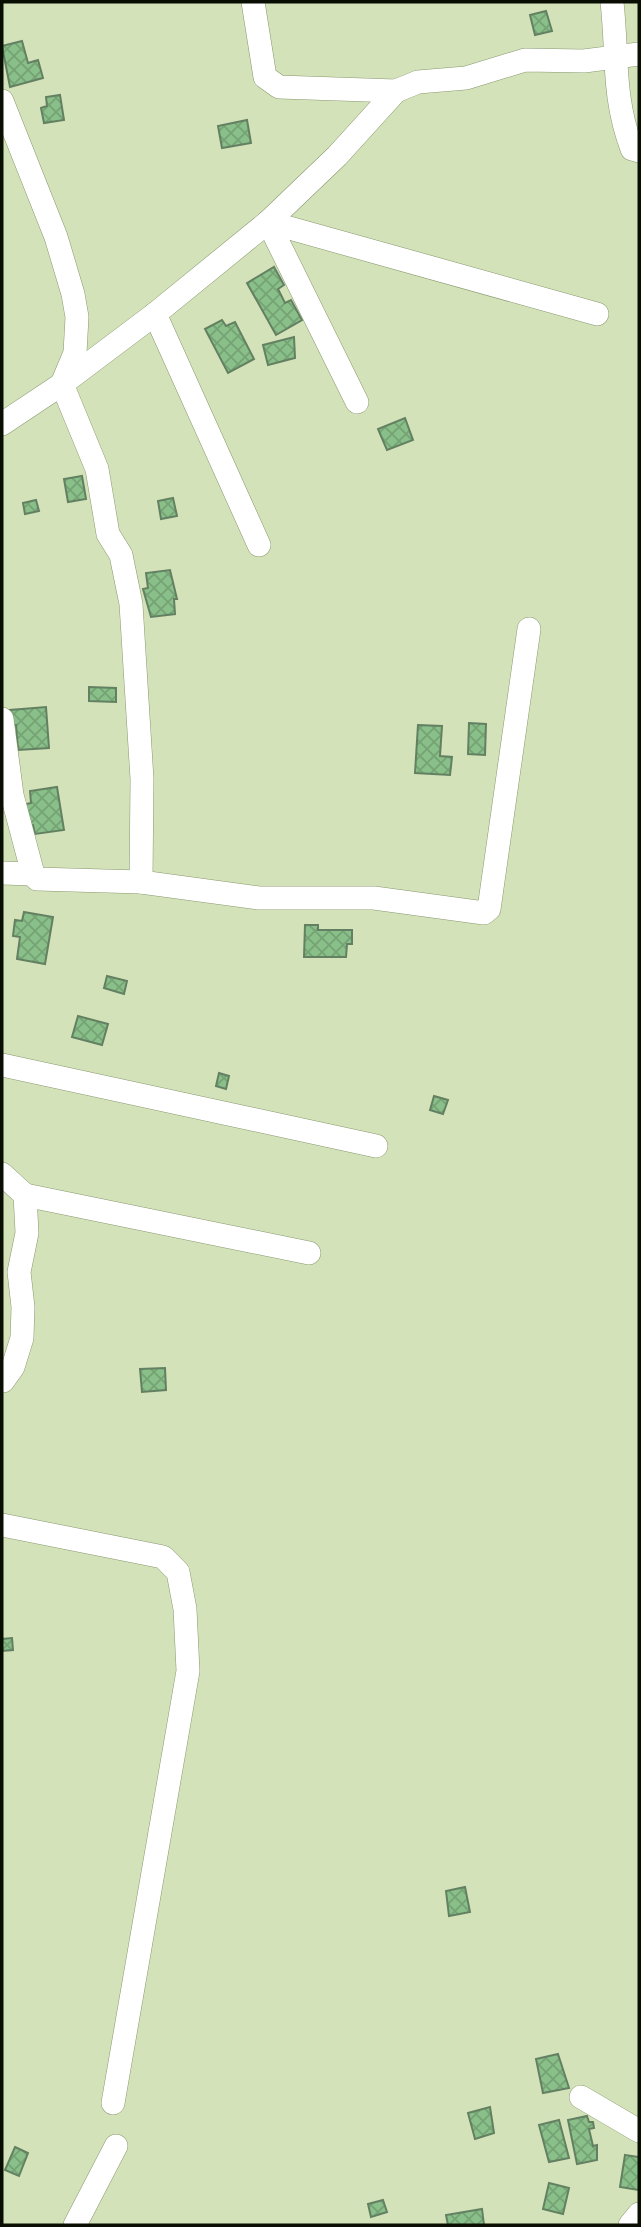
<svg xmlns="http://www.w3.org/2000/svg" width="641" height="2227" viewBox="0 0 641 2227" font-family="'Roboto Condensed',sans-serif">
<defs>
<pattern id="building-cross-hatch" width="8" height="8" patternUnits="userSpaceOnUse" patternTransform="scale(1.75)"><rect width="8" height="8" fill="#89bf88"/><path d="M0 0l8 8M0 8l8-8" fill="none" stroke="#75a374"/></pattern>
</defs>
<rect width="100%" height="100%" fill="#d3e2b8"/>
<g fill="url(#building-cross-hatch)" stroke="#638162" stroke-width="2">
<path d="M546,11L552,31L535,35L530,15Z"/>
<path d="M22,41L28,63L38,60L43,78L10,87L2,46Z"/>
<path d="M60,95L64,120L44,123L41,108L47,106L46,97Z"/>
<path d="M247,120L251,143L222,148L218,126Z"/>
<path d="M274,267L284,285L278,289L285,303L291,300L302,320L276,335L247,283Z"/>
<path d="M222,320L226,326L235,322L254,359L228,373L205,329Z"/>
<path d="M294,337L295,358L268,365L263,345Z"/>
<path d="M405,418L413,440L387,450L378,429Z"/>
<path d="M82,476L86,499L68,502L64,479Z"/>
<path d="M173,498L177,516L161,519L158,501Z"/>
<path d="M36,500L39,511L25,514L23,503Z"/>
<path d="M170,570L177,599H174L175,614L151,617L143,589L148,588L146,573Z"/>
<path d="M89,687L116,688V702L89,701Z"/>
<path d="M46,707L49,748L18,750L16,725H11L10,710Z"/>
<path d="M469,723L486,724L485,755L468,754Z"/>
<path d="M418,725L442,726L440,756L452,757L450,775L415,773Z"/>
<path d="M57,787L64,830L35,834L33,825L25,826L22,805L31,803L30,791Z"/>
<path d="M24,912L53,917L45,964L17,959L20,937L13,936L15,920L22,921Z"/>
<path d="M305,925H318V930H352V944H347L346,957H304Z"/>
<path d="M107,976L127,981L124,994L104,988Z"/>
<path d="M78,1016L108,1024L102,1045L72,1037Z"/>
<path d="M219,1073L229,1076L226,1089L216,1086Z"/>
<path d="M434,1096L448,1100L443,1114L430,1110Z"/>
<path d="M165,1368L166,1390L142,1392L140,1369Z"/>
<path d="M12,1638L13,1650L2,1651V1639Z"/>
<path d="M465,1887L470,1912L449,1916L446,1891Z"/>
<path d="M558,2054L569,2088L543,2093L536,2059Z"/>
<path d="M490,2107L494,2133L475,2139L468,2113Z"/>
<path d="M587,2116L589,2122H593L594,2128L589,2129L593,2146L597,2145V2160L577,2164L568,2120Z"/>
<path d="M559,2120L569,2158L549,2162L539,2125Z"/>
<path d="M15,2147L28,2153L19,2176L5,2170Z"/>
<path d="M625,2155L639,2157V2190L620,2187Z"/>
<path d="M549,2183L569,2188L563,2214L543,2209Z"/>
<path d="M383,2200L387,2212L371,2217L368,2204Z"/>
<path d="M482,2209L484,2225H448L446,2215Z"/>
</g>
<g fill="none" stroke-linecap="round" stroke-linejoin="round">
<defs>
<g id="minor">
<path d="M253,2L265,77L279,87L396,91"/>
<path d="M612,2C618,55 612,96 632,149L639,151"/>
<path d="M2,101L56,237L73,294L77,317L75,353L62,384L97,469L108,534L121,555L131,604L142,779L141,882"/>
<path d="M155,314L259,545"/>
<path d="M357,402L268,222L597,314"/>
<path d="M2,424L62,384L155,314L268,222L337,156L396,91L418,82L466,78L525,60L584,61L639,54"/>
<path d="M2,719L12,795L33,874L37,879L141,882L259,898H374L484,913L489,909L529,629"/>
<path d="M2,873L33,874"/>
<path d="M2,1065L376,1146"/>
<path d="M2,1174L25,1195L27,1233L19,1272L23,1307L22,1338L13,1367L3,1381"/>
<path d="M25,1195L309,1253"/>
<path d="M2,1525L163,1557L178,1572L185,1609L188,1671L113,2103"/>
<path d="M581,2097L639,2131"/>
<path d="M75,2225L116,2146"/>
<path d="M630,2225L639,2214"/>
</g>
</defs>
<use href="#minor" stroke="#899870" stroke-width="24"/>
<use href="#minor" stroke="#fff" stroke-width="23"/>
</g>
<rect width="641" height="2227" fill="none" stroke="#090e02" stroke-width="7"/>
</svg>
